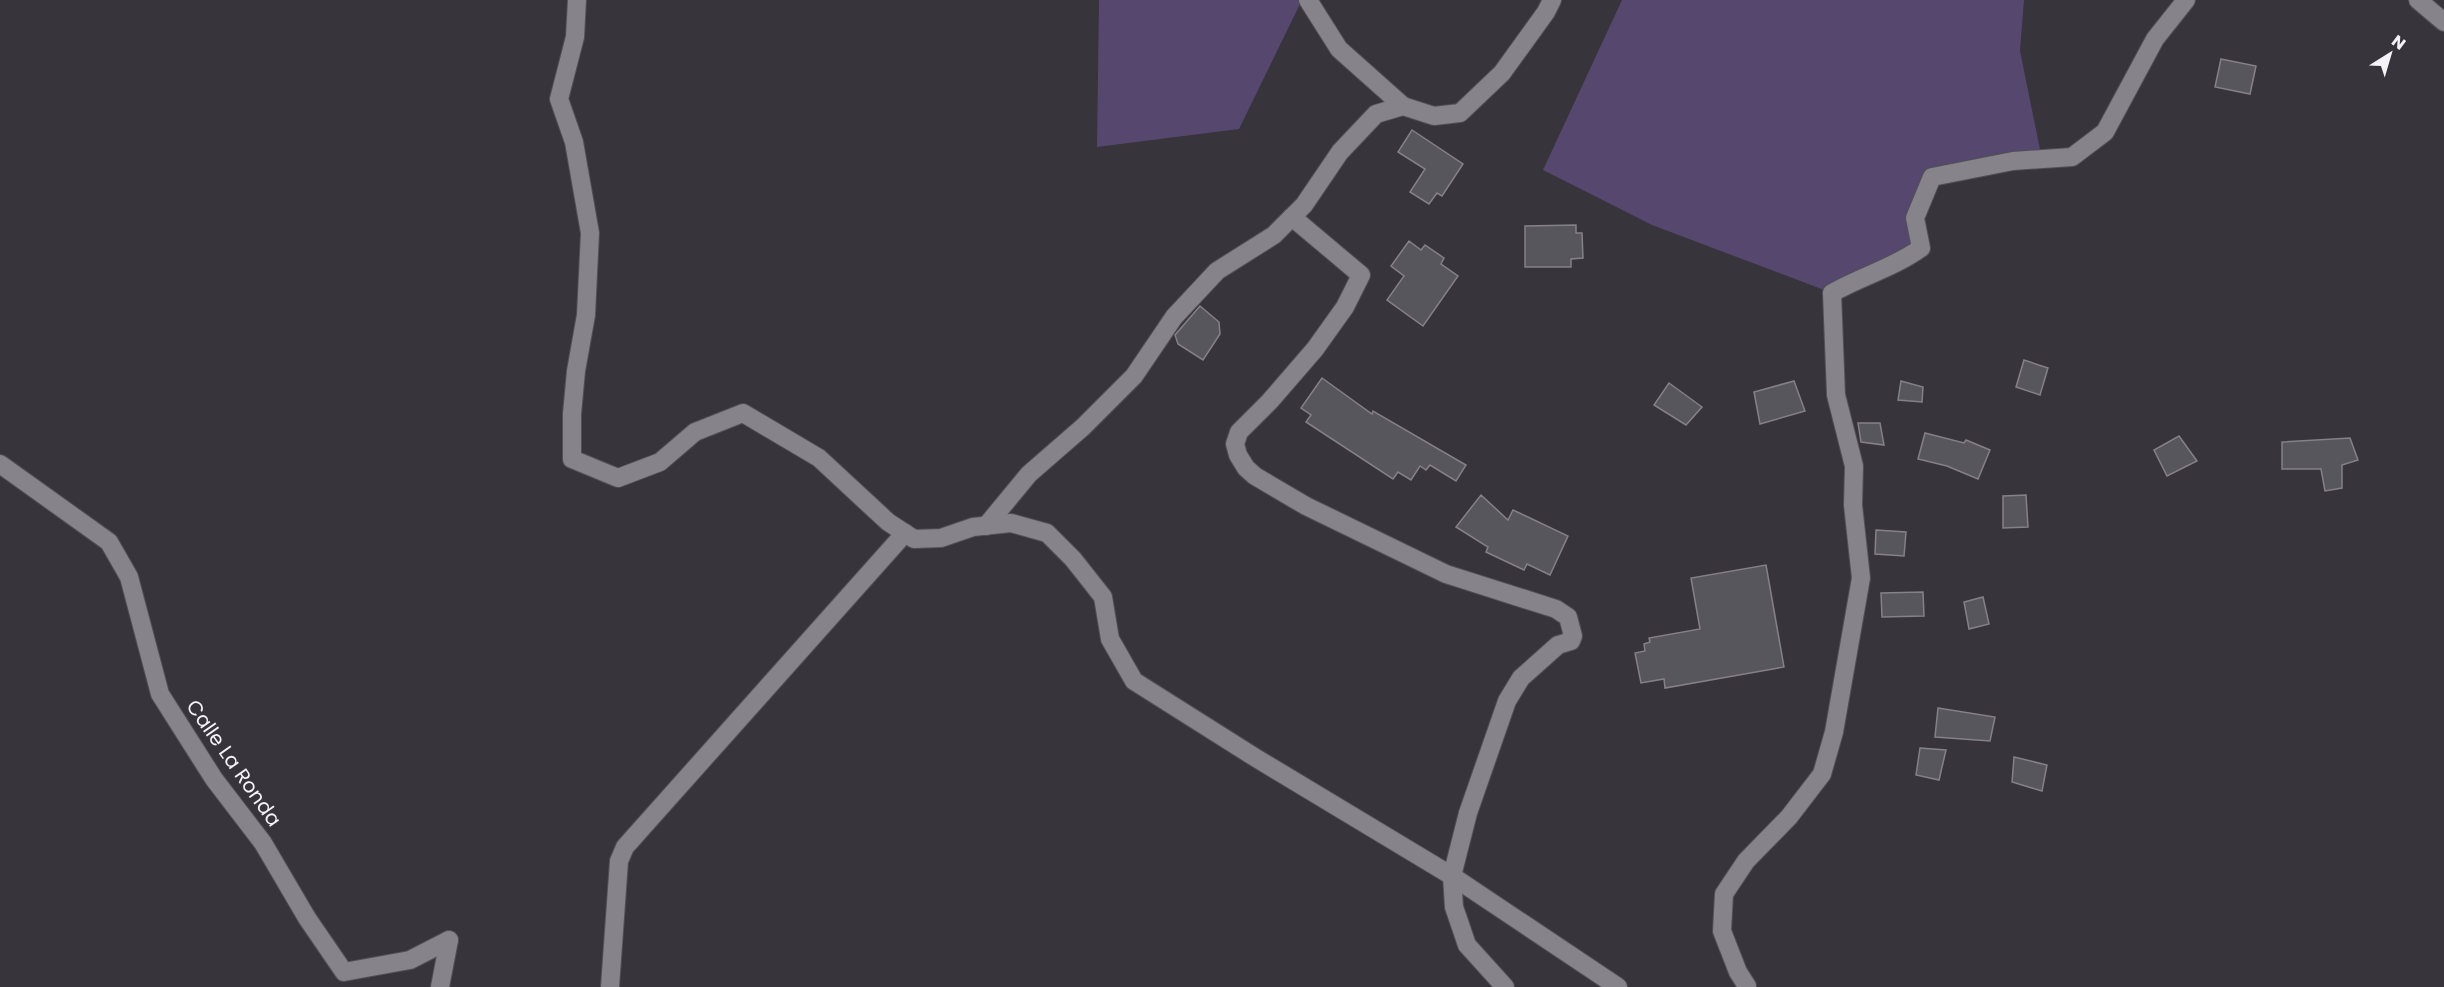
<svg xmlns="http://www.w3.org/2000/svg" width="2444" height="987" viewBox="0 0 2444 987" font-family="Poppins,sans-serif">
<rect width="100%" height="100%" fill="#37343b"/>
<g fill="#56476e">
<path d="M1099,0H1302L1239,129L1097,147Z"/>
<path d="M1622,0H2024L2020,51L2042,159L1932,177L1915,217L1921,248L1832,293L1652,225L1543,170Z"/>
</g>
<g fill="#58565d" stroke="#848189" stroke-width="1.5">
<path d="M2221,59L2256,66L2250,94L2215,87Z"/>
<path d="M1412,130L1463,164L1442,196L1437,193L1429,204L1410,192L1425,169L1398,152Z"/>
<path d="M1576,225V233H1582L1583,258L1571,259V267H1525V226Z"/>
<path d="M1409,241L1421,250L1425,245L1444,258L1441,264L1458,276L1423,326L1387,300L1404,276L1391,266Z"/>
<path d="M1200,306L1219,322L1220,334L1203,360L1178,344L1175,335Z"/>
<path d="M2024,360L2048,368L2040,395L2016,387Z"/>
<path d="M1322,378L1372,414L1373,411L1466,465L1456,481L1430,465L1426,470L1420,466L1411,480L1398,472L1393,479L1306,422L1311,415L1301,408Z"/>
<path d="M1794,381L1805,411L1760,424L1754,392Z"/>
<path d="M1901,381L1923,387L1922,402L1898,400Z"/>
<path d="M1669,383L1702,407L1686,425L1654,405Z"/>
<path d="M1858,423H1880L1884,445L1861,442Z"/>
<path d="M1925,433L1964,443L1966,440L1990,450L1978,479L1947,466L1918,459Z"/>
<path d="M2179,436L2197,461L2167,476L2154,450Z"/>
<path d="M2350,438L2358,460L2342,465V488L2325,491L2321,469H2282V442Z"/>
<path d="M1481,495L1508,520L1513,510L1568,536L1550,575L1527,564L1524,570L1486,552L1488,547L1456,527Z"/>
<path d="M2026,495L2028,527L2003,528V496Z"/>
<path d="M1876,530L1906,532L1904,556L1875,554Z"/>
<path d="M1766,565L1784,667L1665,688L1664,679L1641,683L1635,653L1645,651L1644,644L1650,642L1649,638L1700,629L1691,578Z"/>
<path d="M1923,592L1924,616L1882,617L1881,593Z"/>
<path d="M1983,597L1989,624L1969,629L1964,602Z"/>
<path d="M1938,708L1995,717L1990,741L1935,737Z"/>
<path d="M1920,748L1946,750L1939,780L1916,775Z"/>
<path d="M2014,757L2047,765L2042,791L2012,782Z"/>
</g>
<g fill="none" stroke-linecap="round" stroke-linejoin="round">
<defs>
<g id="street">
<path d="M577,0L575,37L559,99L574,142L590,233L586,315L576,371L572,414V459L618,478L660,462L695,432L743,413L819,458L888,522L914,539L941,538L973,527L1011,523L1047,533L1073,559L1103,597L1110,639L1134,681L1256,758L1452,876L1618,987"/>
<path d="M1308,0L1339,49L1403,106"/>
<path d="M2418,0L2444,22"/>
<path d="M1292,217L1361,275L1345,307L1315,349L1270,401L1239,432L1235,444L1238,455L1246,468L1255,476L1306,506L1446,574L1556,609L1568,617L1573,636L1571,641L1558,645L1521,678L1507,701L1468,813L1452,876L1454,907L1467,945L1505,987"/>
<path d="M0,464L109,542L129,577L160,694L214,779L263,843L307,918L344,972L410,960L449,940"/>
<path d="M986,526L1029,474L1083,427L1134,376L1174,317L1217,271L1274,235L1304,205L1340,152L1376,114L1403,106L1434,116L1460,113L1502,73L1546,12L1552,0"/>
<path d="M1747,986L1738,972L1722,931L1724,894L1746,861L1789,817L1822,774L1834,732L1861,578L1853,505L1854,466L1836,395L1832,293C1862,276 1893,268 1921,248L1915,218L1932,177L2013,161L2072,157L2105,132L2155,39L2186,0"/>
<path d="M440,987L449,940"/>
<path d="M610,987L619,861L625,847L905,533"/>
</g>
</defs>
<use href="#street" stroke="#525055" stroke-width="20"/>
<use href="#street" stroke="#86838b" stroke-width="18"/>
</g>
<g text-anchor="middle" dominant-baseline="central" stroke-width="6" stroke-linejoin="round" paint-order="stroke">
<g font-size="20" fill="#f5f3f8" stroke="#37343b">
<text transform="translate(234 763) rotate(55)">Calle La Ronda</text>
</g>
</g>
<g transform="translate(2390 54) rotate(37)" stroke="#37343b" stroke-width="4.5" paint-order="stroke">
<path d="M0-4.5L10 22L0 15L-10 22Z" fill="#f5f3f8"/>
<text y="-9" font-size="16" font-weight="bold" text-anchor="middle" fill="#f5f3f8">N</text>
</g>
</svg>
